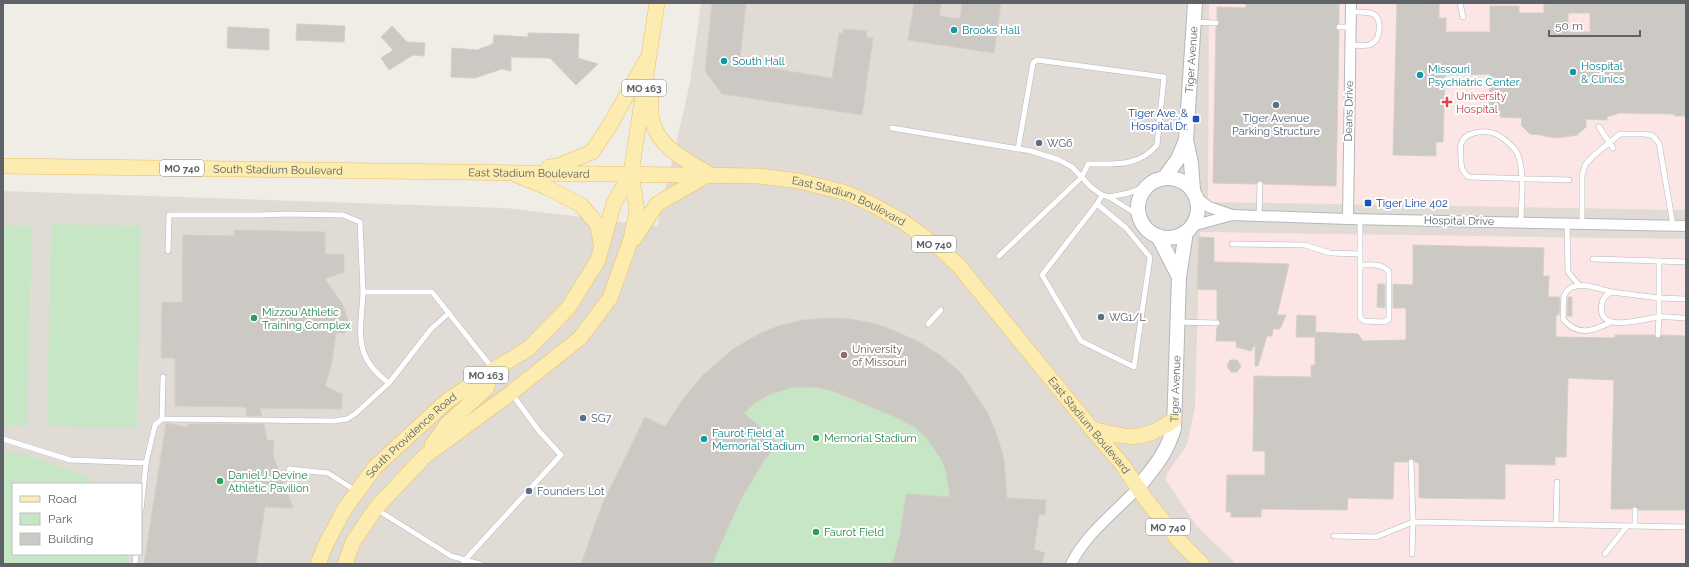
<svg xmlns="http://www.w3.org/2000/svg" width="1689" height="567" viewBox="0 0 1689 567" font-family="Raleway,sans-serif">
<rect width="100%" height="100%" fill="#f0ede7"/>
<path fill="#e0dcd5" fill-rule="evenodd" d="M701,3H1686V564H3V191L505,208L657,226L690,83ZM13,484H141V554H13Z"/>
<g fill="#fbe6e5">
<path d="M1209,3H1686V210L1208,202Z"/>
<path d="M1200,232L1686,239V564H1236L1196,525L1166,480L1167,473L1187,445L1195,407Z"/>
</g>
<g fill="#c6e6c5">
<path d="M51,224L141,226L137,428L47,426Z"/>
<path d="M3,225L32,226L27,426L3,425Z"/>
<path d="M826,318C842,319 858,320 874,323C902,330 940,351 960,372C981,395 998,428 1004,458C1005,467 1003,479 1002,488C1001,514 999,539 998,564H581L602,505L645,417L665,427C708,361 745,326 826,318Z"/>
<path d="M3,453H22L84,475L93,484H13V554H127L129,564H3Z"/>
</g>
<g fill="#ccc8c4" stroke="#d5cfc5" fill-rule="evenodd">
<path d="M712,3H746L740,58L745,64L832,78L839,33L843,34V29L867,31L866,37L873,38L862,115L722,94L705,71Z"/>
<path d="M914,3H941L939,16L960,19L962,3H1001L994,53L908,40Z"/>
<path d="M1246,3H1339V23L1335,27L1336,29L1339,31L1336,186L1264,184L1262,181L1260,180L1256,184L1213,183L1216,27L1220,23L1217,19V7L1246,8Z"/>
<path d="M1397,3L1439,4V18H1446V32H1490V6H1519V13H1544V3H1686V116H1674V114L1619,113L1607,117V120L1586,119V127L1577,135L1557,138L1543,136V135L1530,134L1521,125L1522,118L1500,117V111H1489L1490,74L1445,75L1443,142H1436V156L1393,155ZM1568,13H1590V32H1568Z"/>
<path d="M297,24L345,26L344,42L296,40Z"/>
<path d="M392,26L407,42L425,43L424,56L413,55L389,70L381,58L393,50L381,37Z"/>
<path d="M228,27L269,29V50L227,48Z"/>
<path d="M528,33L579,34L578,58L598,64L576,85L550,58L511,57V71L502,69L475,78L451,77L452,48L477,50L493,44L494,35L528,37Z"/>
<path d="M234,230L325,232V254H344V272L325,279L343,305L348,321L345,333H336L332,362L325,386L342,394V409L260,408L262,416H246V407L175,406V358H161L162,302H182L183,235L234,236Z"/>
<path d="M1199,237L1214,238V262L1289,264L1277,315H1286L1280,329H1273L1272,336H1267L1258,366H1255V344L1251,351L1236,347V341H1216L1217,327L1219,326L1221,323L1217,319V290L1197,289Z"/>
<path d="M1413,245L1544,248L1543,276H1549L1548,297H1560L1559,315H1556V337L1615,338V335H1654L1656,338L1658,339L1662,335L1686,336V510H1639L1635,506L1631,509H1611L1614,380L1568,378L1566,457H1555V465L1505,464V499L1419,498V463L1415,462L1414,460L1410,458L1407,462H1394L1393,499L1348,498L1347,510L1261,509V517H1231V512H1226L1227,475H1265V451H1253L1254,376L1311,377V365H1315V332L1358,334L1363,341L1406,340V308H1393V284L1413,285Z"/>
<path d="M1378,284H1385V308L1377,307Z"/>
<path d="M1568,297H1572V316H1567Z"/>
<path d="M1297,315L1316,316L1315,337H1296Z"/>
<path d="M826,318L850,319L876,324L897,332L919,342L941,356L960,372L987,412L997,435L1004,459L1007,498L1046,500L1045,515H1039L1034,549L1045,553L1042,564H892L900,536L906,494L950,497L946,471L941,459L925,436L913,426L900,419L833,391L820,388L807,387H794L771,394L756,402L744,413L778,443L763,462L741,499L712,564H581L602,505L645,417L665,427L683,399L702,376L733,349L761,333L778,326L803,320Z"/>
<path d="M1230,360H1237L1241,366L1237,372H1231L1227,366Z"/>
<path d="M166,423L187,427L188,424H264L267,440L274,441L273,455L293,508L265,507L256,564H144Z"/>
</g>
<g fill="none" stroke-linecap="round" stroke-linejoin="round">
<defs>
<g id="lane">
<path d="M1460,3L1463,17"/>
<path d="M1195,22L1216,23"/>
<path d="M1339,27H1351"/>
<path d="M1350,45C1356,45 1364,46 1369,45C1381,42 1383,18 1373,14C1367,11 1357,12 1351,12"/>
<path d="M1599,127L1613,148"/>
<path d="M892,128L1031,151L1059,160L1072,167L1091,187L1102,195L1109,197L1138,215"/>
<path d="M1109,197L1129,193L1146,186"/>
<path d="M1097,204L1126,228L1150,257L1134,367L1081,341L1042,275L1097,204L1102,195"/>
<path d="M1259,216L1260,184"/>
<path d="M1521,222C1521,203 1525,174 1518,155C1515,147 1502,136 1493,133C1484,130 1464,132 1461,144C1460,148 1461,154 1461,159C1461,168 1462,172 1469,177L1569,180"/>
<path d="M1567,223L1568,272L1579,285"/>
<path d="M1582,224V176L1585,165L1593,156L1620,134H1645L1653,136L1659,143L1673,225"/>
<path d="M1232,244L1305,245L1330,253L1360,254"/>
<path d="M168,251L169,215H260L287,214L343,215L360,222L363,292"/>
<path d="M999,256L1082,177L1088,164C1114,164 1139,167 1157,145L1164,77L1037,60L1033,63L1018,149"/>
<path d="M1593,259L1659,261V317L1658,335"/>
<path d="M1659,261L1686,262"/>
<path d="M1360,265C1370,265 1382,263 1389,272V319L1384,322L1364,321L1360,317V220"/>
<path d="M1686,299L1659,298L1612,292C1606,295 1603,297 1602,303C1595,335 1642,319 1658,317C1667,316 1677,318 1686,318"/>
<path d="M1179,322L1217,323"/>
<path d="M1611,322C1593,331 1578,337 1563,319C1564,312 1562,300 1565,294C1573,278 1599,289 1612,292"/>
<path d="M928,324L941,310"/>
<path d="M163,377L162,419L334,421L347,419L355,414L389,383C352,356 361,333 363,292H432L493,369"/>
<path d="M389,383L431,329L449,313"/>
<path d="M3,439L70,460L146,463L155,425L162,419"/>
<path d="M289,469L328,473L356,491"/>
<path d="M376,509L451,556L465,560L463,564"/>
<path d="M141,510L146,463"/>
<path d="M1635,510V526"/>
<path d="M1556,525L1557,482"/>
<path d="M1334,536L1376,537L1413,522L1411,462"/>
<path d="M1412,554L1413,522L1686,527"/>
<path d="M1605,554L1627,526"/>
<path d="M135,564L136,554"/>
<path d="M480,564L465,560L561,455L539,431L512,394"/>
</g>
<g id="street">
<path d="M1197,198L1209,207L1232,215"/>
<path d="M1348,219L1351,3"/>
<path d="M1192,226L1232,215L1348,219L1686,226"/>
<path d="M1071,564C1085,535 1115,512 1137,489"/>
</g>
<g id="secondary">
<path d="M1165,177L1178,159L1186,140"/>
<circle cx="1168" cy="208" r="30"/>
<path id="s1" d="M1193,190L1191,163L1186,140L1195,3"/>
<path d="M1158,236L1179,277"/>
<path id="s2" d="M1137,489C1154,467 1166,455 1174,428L1179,277L1186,232"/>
</g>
<g id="primary">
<path id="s3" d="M3,166L759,176L799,181L847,193L875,206L902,221L942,250L959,266L1092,429L1121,463L1147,501L1181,543L1202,564"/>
<path d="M549,167L558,166L592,152L610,125L646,61"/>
<path d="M517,175L546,187L581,205L598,225L601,244"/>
<path d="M634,239L657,204L709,174C686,160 660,149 652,121C650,111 651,99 651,89"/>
<path d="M1092,429C1128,438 1141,443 1174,420"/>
<path d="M432,445L447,424L486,389L493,370"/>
<path id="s4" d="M318,564L325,546L344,510L375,467L447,401L493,370L528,349L569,307L598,260L614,203L631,173"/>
<path d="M345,564L353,542L376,508L425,456L511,393L580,338L610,298L631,239L637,211L631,173L657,3"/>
</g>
</defs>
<use href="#lane" stroke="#b4b7bb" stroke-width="6"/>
<use href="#street" stroke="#b4b7bb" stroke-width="12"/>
<use href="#secondary" stroke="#b3b6bb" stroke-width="16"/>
<use href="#primary" stroke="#edbf63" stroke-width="16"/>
<use href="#lane" stroke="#fff" stroke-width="5"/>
<use href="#street" stroke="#fff" stroke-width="10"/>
<use href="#secondary" stroke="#fff" stroke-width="14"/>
<use href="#primary" stroke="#fcecaf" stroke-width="15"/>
</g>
<g fill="#0f9aa8" stroke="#fff" stroke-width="1.5">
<circle cx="954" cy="30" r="4"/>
<circle cx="724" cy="61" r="4"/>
<circle cx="1573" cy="72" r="4"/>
<circle cx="1420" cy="75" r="4"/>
<circle cx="704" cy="439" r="4"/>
</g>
<path fill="#e0444e" stroke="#fff" stroke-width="1.5" d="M1445 96h4v4h4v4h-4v4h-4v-4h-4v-4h4z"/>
<g fill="#5c6f8a" stroke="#fff" stroke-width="1.5">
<circle cx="1276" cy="105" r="4"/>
<circle cx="1039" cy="143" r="4"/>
<circle cx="1101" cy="317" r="4"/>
<circle cx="583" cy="418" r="4"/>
<circle cx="529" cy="491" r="4"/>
</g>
<g fill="#1a4fb4" stroke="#fff" stroke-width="1.5">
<rect x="1192" y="115" width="8" height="8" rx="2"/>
<rect x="1364" y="199" width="8" height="8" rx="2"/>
</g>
<g fill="#2e9e5b" stroke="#fff" stroke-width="1.5">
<circle cx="254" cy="318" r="4"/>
<circle cx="816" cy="438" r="4"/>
<circle cx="220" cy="481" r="4"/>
<circle cx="816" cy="532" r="4"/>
</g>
<circle fill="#8d6e63" stroke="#fff" stroke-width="1.5" cx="844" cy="355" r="4"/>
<g text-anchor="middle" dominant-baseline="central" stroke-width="4" stroke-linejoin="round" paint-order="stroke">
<g fill="#fff" stroke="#8e9195" stroke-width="1">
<rect x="622" y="80" width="44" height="16" rx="3"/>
<rect x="160" y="160" width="44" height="16" rx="3"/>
<rect x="912" y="236" width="44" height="16" rx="3"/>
<rect x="464" y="367" width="44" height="16" rx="3"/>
<rect x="1146" y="519" width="44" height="16" rx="3"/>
</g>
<g font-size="10" font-weight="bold" fill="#5e6267">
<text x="644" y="88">MO 163</text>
<text x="182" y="168">MO 740</text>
<text x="934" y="244">MO 740</text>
<text x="486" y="375">MO 163</text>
<text x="1168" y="527">MO 740</text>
</g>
<g font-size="11" fill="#0d838f" stroke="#fff" text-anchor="start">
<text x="962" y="30">Brooks Hall</text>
<text x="732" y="61">South Hall</text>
<text x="1581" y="66">Hospital<tspan x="1581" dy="13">&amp; Clinics</tspan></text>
<text x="1428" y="69">Missouri<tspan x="1428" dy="13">Psychiatric Center</tspan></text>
<text x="712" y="433">Faurot Field at<tspan x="712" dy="13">Memorial Stadium</tspan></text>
</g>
<g font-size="11" fill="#5e6267" stroke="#fff">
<text stroke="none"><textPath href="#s1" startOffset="131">Tiger Avenue</textPath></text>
<text transform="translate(1349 111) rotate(-89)">Deans Drive</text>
<text stroke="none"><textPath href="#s3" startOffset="275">South Stadium Boulevard</textPath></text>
<text stroke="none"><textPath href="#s3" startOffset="526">East Stadium Boulevard</textPath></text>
<text stroke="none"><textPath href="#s3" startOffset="850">East Stadium Boulevard</textPath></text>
<text transform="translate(1459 221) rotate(1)">Hospital Drive</text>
<text stroke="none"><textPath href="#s2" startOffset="111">Tiger Avenue</textPath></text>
<text stroke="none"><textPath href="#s3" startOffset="1186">East Stadium Boulevard</textPath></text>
<text stroke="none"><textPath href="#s4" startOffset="161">South Providence Road</textPath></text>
</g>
<g font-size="11" fill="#be3a42" stroke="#fff" text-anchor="start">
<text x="1456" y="96">University<tspan x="1456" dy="13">Hospital</tspan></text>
</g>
<g font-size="11" fill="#164399" stroke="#fff" text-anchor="end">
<text x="1188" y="113">Tiger Ave. &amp;<tspan x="1188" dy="13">Hospital Dr.</tspan></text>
<text x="1376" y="203" text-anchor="start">Tiger Line 402</text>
</g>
<g font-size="11" fill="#4e5e75" stroke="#fff" text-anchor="start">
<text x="1276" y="118" text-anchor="middle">Tiger Avenue<tspan x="1276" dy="13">Parking Structure</tspan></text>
<text x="1047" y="143">WG6</text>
<text x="1109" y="317">WG1/L</text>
<text x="591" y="418">SG7</text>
<text x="537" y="491">Founders Lot</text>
</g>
<g font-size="11" fill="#27864d" stroke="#fff" text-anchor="start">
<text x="262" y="312">Mizzou Athletic<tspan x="262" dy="13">Training Complex</tspan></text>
<text x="824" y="438">Memorial Stadium</text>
<text x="228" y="475">Daniel J. Devine<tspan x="228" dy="13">Athletic Pavilion</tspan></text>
<text x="824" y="532">Faurot Field</text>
</g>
<g font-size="11" fill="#785e54" stroke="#fff" text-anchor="start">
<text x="852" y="349">University<tspan x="852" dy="13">of Missouri</tspan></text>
</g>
</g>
<rect width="1689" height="567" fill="none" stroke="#5e6267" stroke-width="8"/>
<rect x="12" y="483" width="130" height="72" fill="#ffffff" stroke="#bfc0c2"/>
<rect x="20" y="496" width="20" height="6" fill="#fcecaf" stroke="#bfc0c2"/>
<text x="48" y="503" font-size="12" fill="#5e6267">Road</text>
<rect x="20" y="513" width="20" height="12" fill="#c6e6c5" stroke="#bfc0c2"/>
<text x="48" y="523" font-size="12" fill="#5e6267">Park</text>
<rect x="20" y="533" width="20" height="12" fill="#ccc8c4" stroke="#bfc0c2"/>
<text x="48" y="543" font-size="12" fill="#5e6267">Building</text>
<path d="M1549 30v6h91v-6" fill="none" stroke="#5e6267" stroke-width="2"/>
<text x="1555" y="30" font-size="12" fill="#5e6267" stroke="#ffffff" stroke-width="3" paint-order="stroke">50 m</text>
</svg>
